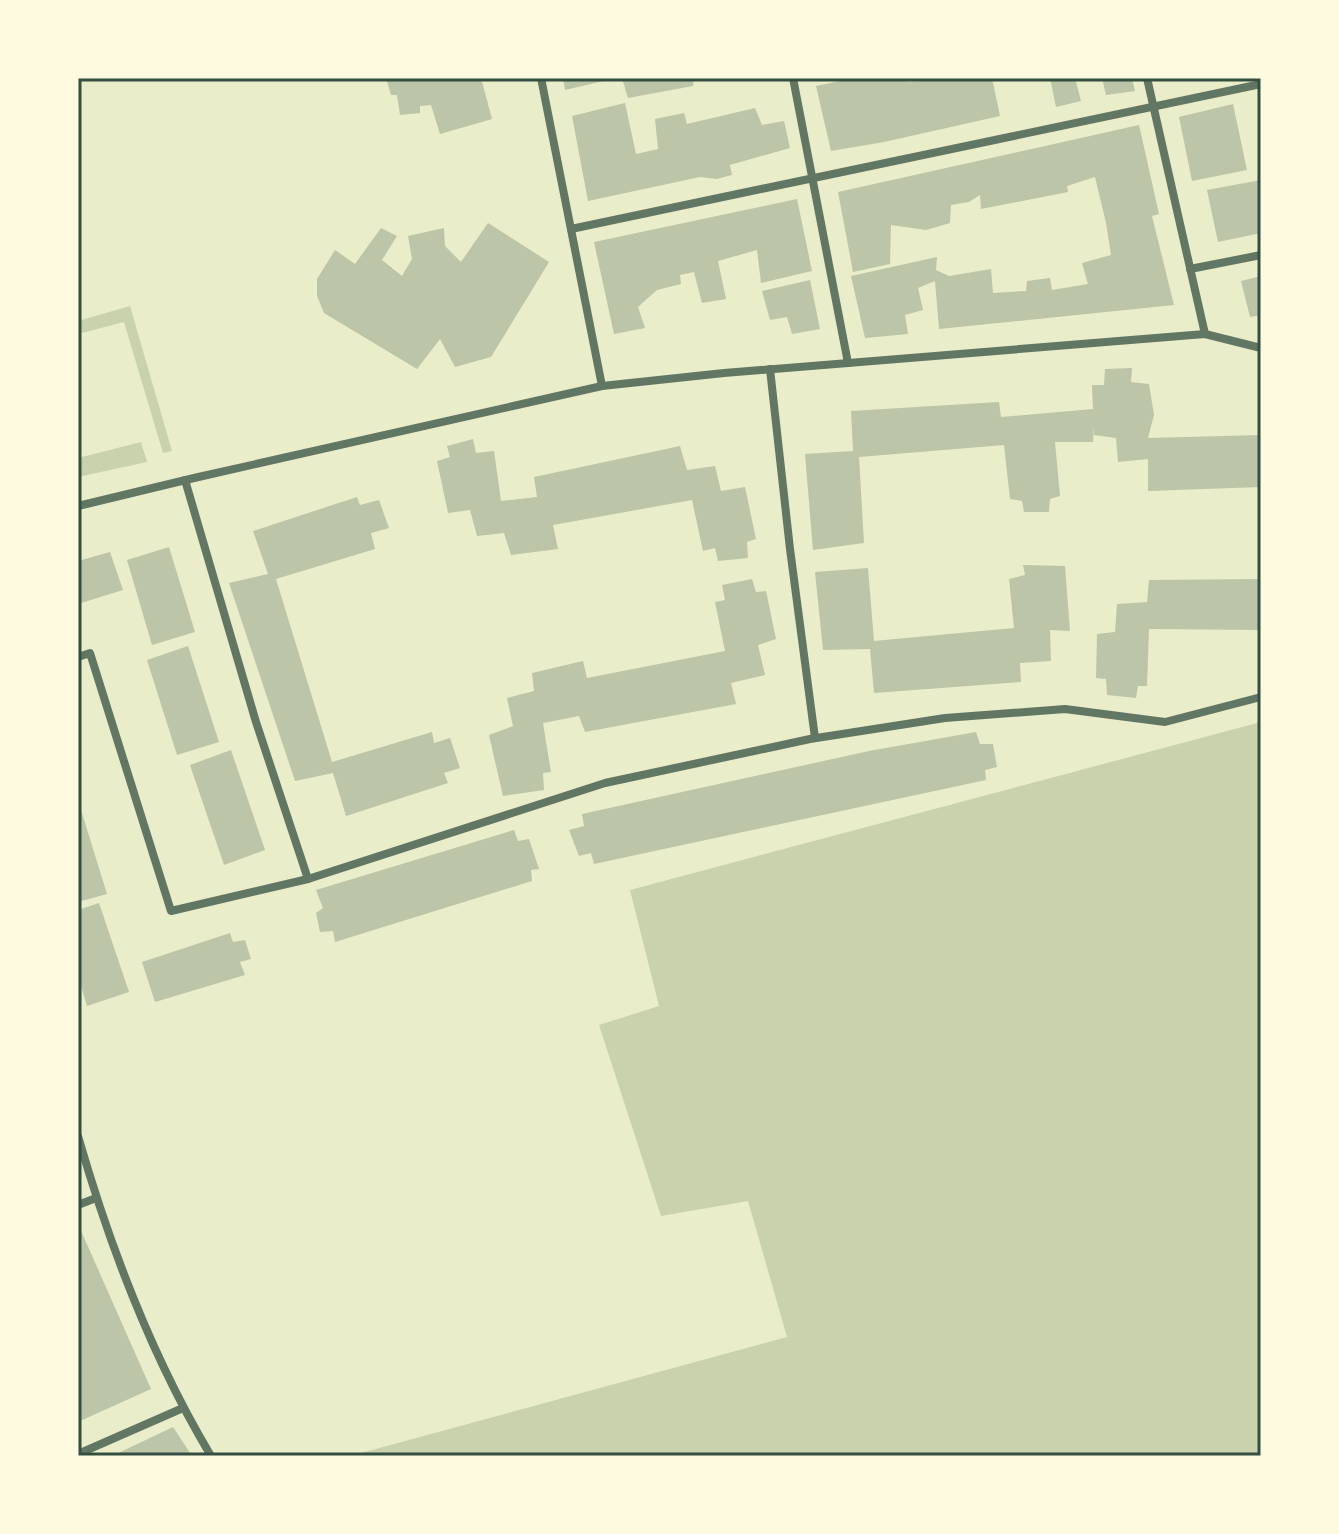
<svg xmlns="http://www.w3.org/2000/svg" width="1339" height="1534" viewBox="0 0 1339 1534" font-family="'IBM Plex Sans',sans-serif">
<rect width="100%" height="100%" fill="#e9edc9"/>
<g fill="#cad2ad">
<path d="M130,306L172,451L163,453L124,322L78,334V321Z"/>
<path d="M141,442L147,462L78,477V458Z"/>
<path d="M1261,722V1456H350L787,1337L748,1201L661,1216L599,1025L659,1006L630,890Z"/>
</g>
<g fill="#bcc5a7">
<path d="M386,78H481L492,119L440,134L431,105L420,106V113L400,115L397,95H391Z"/>
<path d="M563,78H612V79L565,90Z"/>
<path d="M622,78H694L693,86L628,98Z"/>
<path d="M854,78H906L908,82L933,78H992L1000,116L884,142L831,151L816,86Z"/>
<path d="M1050,78H1075L1081,101L1056,107Z"/>
<path d="M1102,78H1132L1135,91L1106,95Z"/>
<path d="M625,103L636,154L658,149L655,119L684,113L687,124L755,108L762,125L784,121L790,148L730,165L732,175L717,179L700,177L588,201L572,116Z"/>
<path d="M1233,104L1247,170L1192,181L1179,117Z"/>
<path d="M1139,125L1159,214L1152,216L1174,305L939,329L935,281L918,288L923,310L905,315L908,334L865,338L851,276L937,257L936,270L949,276L991,269L993,293L1026,291L1027,281L1050,278L1052,290L1088,284L1082,263L1111,255L1106,223L1095,177L1067,186L1068,192L981,209L980,195L969,202L951,205L950,223L926,230L891,225L890,264L853,272L838,192Z"/>
<path d="M1261,180V233L1218,242L1207,190Z"/>
<path d="M797,199L812,271L761,283L757,250L718,261L726,299L702,303L694,272L680,275L681,284L657,290L638,307L645,328L614,334L594,242Z"/>
<path d="M488,223L549,262L491,357L455,367L440,339L417,369L324,313L317,296V279L335,250L355,264L381,228L397,236L382,260L402,276L412,259L408,236L444,228L445,246L461,262Z"/>
<path d="M1261,276V315L1250,317L1241,281Z"/>
<path d="M810,280L820,329L792,334L787,317L770,320L762,291Z"/>
<path d="M1132,368L1131,382L1149,384L1154,415L1148,438L1261,435V487L1148,491V459L1118,462L1116,438L1094,435V426L1093,442H1055L1060,496L1050,499L1049,512H1024L1022,501L1010,499L1004,445L859,457L864,543L813,550L805,454L853,451L851,411L999,402L1001,417L1093,409L1092,385H1104L1105,369Z"/>
<path d="M473,439L476,453L494,451L501,501L537,497L534,477L680,446L687,470L715,466L721,491L745,487L756,539L747,542L748,558L718,561L715,548L703,551L692,500L553,525L558,549L511,555L504,533L477,536L470,510L448,513L437,461L450,457L447,446Z"/>
<path d="M357,497L360,505L379,500L389,528L371,533L375,549L276,579L332,762L432,732L434,743L450,738L460,768L444,773L448,783L346,816L333,773L295,781L229,583L268,574L253,531Z"/>
<path d="M169,547L195,632L152,645L127,560Z"/>
<path d="M110,552L123,590L78,604V561Z"/>
<path d="M1023,565L1065,566L1070,631L1050,630L1051,661L1020,663L1021,682L874,693L870,649L823,650L815,572L868,568L874,641L1014,628L1009,579L1025,575Z"/>
<path d="M752,579L756,592L766,591L776,639L758,645L765,675L731,683L736,704L585,732L579,716L543,723L551,772L543,773L544,790L503,796L489,735L513,726L507,698L534,691L532,673L583,661L587,678L725,651L715,602L725,600L722,585Z"/>
<path d="M1261,579V630L1149,629L1147,686H1138L1136,698L1107,695L1106,679L1096,678L1097,634L1115,632L1117,604L1147,602L1149,580Z"/>
<path d="M188,646L219,742L177,755L147,660Z"/>
<path d="M976,732L980,744H993L997,767L985,770L986,780L594,864L591,853L579,856L569,830L584,826L582,814L869,751Z"/>
<path d="M231,750L265,850L224,865L190,765Z"/>
<path d="M78,800L107,894L78,902Z"/>
<path d="M514,830L518,841L529,839L539,869L531,870L532,881L335,942L333,931L320,932L316,913L323,908L316,890Z"/>
<path d="M99,903L129,992L87,1006L78,976V910Z"/>
<path d="M230,933L233,942L245,940L251,959L240,962L245,975L155,1002L142,962Z"/>
<path d="M78,1224L151,1389L78,1422Z"/>
<path d="M173,1427L192,1456H112Z"/>
</g>
<g fill="none" stroke-linecap="round" stroke-linejoin="round">
<g stroke="#617663" stroke-width="8">
<path d="M541,78L602,386"/>
<path d="M793,78L848,363"/>
<path d="M1147,78L1205,334"/>
<path d="M571,229L1261,84"/>
<path d="M1190,269L1261,255"/>
<path d="M770,369L790,549L815,738"/>
<path d="M185,480L256,722L308,879"/>
<path d="M78,506L194,478L602,386L724,373L1205,334L1261,348"/>
<path d="M78,657L90,653L171,911L308,879L605,783L810,739L945,718L1065,709L1165,722L1261,697"/>
<path d="M78,1136C109,1244 153,1359 211,1456"/>
<path d="M78,1205L96,1198"/>
<path d="M78,1454L183,1408"/>
</g>
</g>
<rect width="1339" height="1534" fill="none" stroke="#fefae0" stroke-width="160"/>
<rect x="80" y="80" width="1179" height="1374" fill="none" stroke="#344e41" stroke-width="3"/>
</svg>
